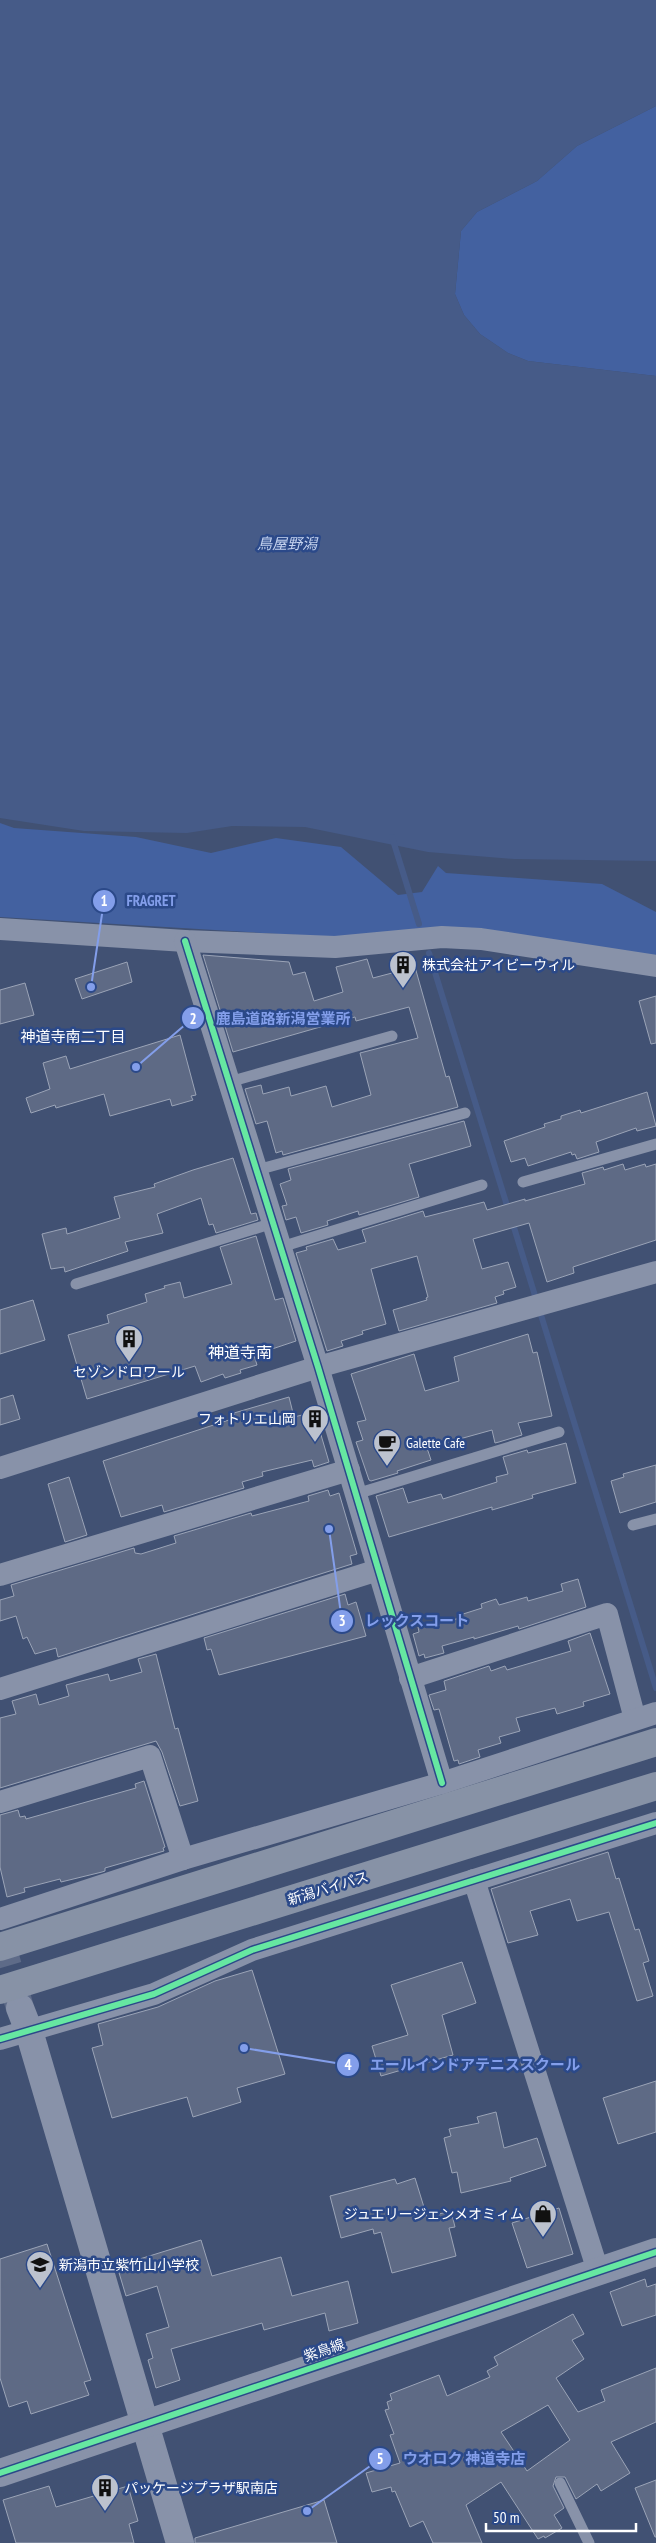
<svg xmlns="http://www.w3.org/2000/svg" width="656" height="2543" viewBox="0 0 656 2543" font-family="'PT Sans Narrow','Noto Sans JP',sans-serif">
<rect width="100%" height="100%" fill="#415173"/>
<g fill="#4361a0">
<path d="M656,106V376L528,361L508,353L480,334L464,315L455,294L461,231L477,212L537,181L577,146Z"/>
<path d="M0,823L14,828L136,837L211,853L276,838L341,847L398,895L422,892L438,866L446,873L602,884L656,912V957L0,917Z"/>
</g>
<path fill="#465b88" d="M0,0H656V106L577,146L537,181L477,212L461,231L455,294L464,315L480,334L508,353L528,361L656,376V861L514,859L428,852L305,827L232,826L187,833L84,831L0,818Z"/>
<g fill="none" stroke-linecap="round" stroke-linejoin="round">
<g stroke="#465b88" stroke-width="6">
<path d="M392,837L419,924"/>
<path d="M429,953L509,1212"/>
<path d="M512,1221L656,1688"/>
</g>
</g>
<g fill="#5e6a85" stroke="#9ba4b7" fill-rule="evenodd">
<path d="M203,955L289,962L293,975L305,972L314,1001L343,992L336,967L367,959L373,978L415,967L446,1077L449,1076L458,1107L283,1155L282,1151L276,1153L267,1121L256,1124L245,1089L261,1085L263,1094L289,1087L291,1096L326,1086L332,1107L371,1095L360,1053L418,1038L409,1007L356,1021L355,1017L233,1052Z"/>
<path d="M127,962L132,982L82,999L75,979Z"/>
<path d="M25,983L34,1015L0,1024V990Z"/>
<path d="M656,996V1043L651,1044L639,1001Z"/>
<path d="M180,1035L196,1095L191,1096L193,1100L172,1106L170,1099L110,1116L104,1094L56,1108L55,1105L31,1113L26,1098L50,1089L43,1063L66,1056L70,1069Z"/>
<path d="M647,1092L656,1126L637,1131L636,1128L596,1142L599,1152L577,1159L575,1154L572,1155L571,1152L528,1166L525,1158L511,1162L504,1141L545,1127L544,1124L561,1119V1116L580,1110L581,1113Z"/>
<path d="M464,1121L471,1146L409,1164L419,1197L359,1215L358,1211L327,1221L328,1225L301,1233L296,1217L286,1220L282,1206L287,1205L280,1184L291,1180L288,1169Z"/>
<path d="M233,1158L251,1214L256,1213L258,1220L216,1233L213,1224L209,1225L201,1198L157,1214L163,1233L125,1242L128,1251L65,1272L64,1267L51,1269L42,1234L66,1228L67,1234L120,1218L114,1197L155,1187L154,1184L193,1170Z"/>
<path d="M623,1164L625,1170L645,1164L646,1167L656,1164V1240L573,1267L574,1273L547,1282L529,1223L473,1239L482,1269L508,1262L516,1287L503,1291L504,1294L495,1297L497,1303L399,1331L393,1310L427,1300L426,1298L428,1297L417,1256L371,1269L386,1324L362,1331L363,1334L341,1341L343,1346L327,1351L296,1253L307,1250L306,1247L333,1239L338,1250L366,1242L362,1230L423,1211L425,1217L484,1202L487,1210L525,1199V1201L585,1184L582,1173L603,1167L604,1170Z"/>
<path d="M256,1236L275,1300L283,1298L296,1341L254,1355L257,1365L240,1370L241,1373L225,1378L223,1374L201,1382L195,1366L87,1399L68,1335L109,1323L107,1315L147,1302L145,1294L165,1288L164,1286L180,1282L184,1298L232,1284L220,1247Z"/>
<path d="M33,1300L45,1340L0,1354V1310Z"/>
<path d="M528,1334L533,1353L537,1352L552,1416L518,1423L522,1435L499,1442L495,1443L492,1430L427,1448L431,1460L397,1471L398,1473L371,1481L369,1480L356,1442L363,1440L357,1422L366,1420L351,1374L414,1354L425,1391L459,1381L454,1357Z"/>
<path d="M13,1395L20,1419L0,1425V1399Z"/>
<path d="M289,1397L294,1417L310,1413L312,1419L316,1418L329,1462L314,1467L312,1460L262,1472L263,1476L242,1482L244,1488L164,1512L162,1505L121,1517L103,1461L235,1418L234,1413Z"/>
<path d="M566,1443L576,1483L532,1495L533,1498L492,1510V1507L389,1537L376,1496L403,1488L408,1503L441,1494L443,1499L497,1482L496,1477L508,1474L503,1457L527,1450L528,1453Z"/>
<path d="M656,1465V1502L620,1513L611,1481L624,1477L623,1474Z"/>
<path d="M69,1477L87,1535L65,1542L48,1484Z"/>
<path d="M328,1490L330,1496L339,1493L357,1554L350,1556L352,1564L58,1657L56,1648L35,1654L27,1637L23,1639L16,1616L0,1621V1600L14,1596L11,1585L134,1548L135,1553L141,1554L176,1543L174,1536L251,1513L252,1516L309,1501L308,1496Z"/>
<path d="M578,1579L586,1607L519,1629L518,1626L474,1639V1637L442,1646L444,1653L425,1658L424,1654L419,1656L413,1634L419,1632L418,1627L461,1618L460,1615L482,1608L481,1604L496,1599L499,1605L527,1597L528,1601L563,1591L561,1584Z"/>
<path d="M345,1594L348,1605L356,1602L366,1636L219,1675L211,1649L207,1650L204,1638Z"/>
<path d="M590,1633L610,1694L583,1702L584,1706L557,1714L555,1708L516,1718L520,1731L499,1737L501,1743L478,1750L480,1757L459,1764L458,1760L454,1761L439,1709L434,1710L429,1695L446,1690L444,1681L489,1666L491,1671L505,1666L507,1670L571,1651L568,1641Z"/>
<path d="M156,1654L175,1729L178,1728L198,1801L180,1806L162,1752L156,1741L0,1788V1718L16,1714L12,1701L36,1694L39,1705L69,1696L66,1685L108,1674L110,1681L142,1672L138,1659Z"/>
<path d="M144,1781L165,1847L163,1848L164,1851L105,1868V1871L102,1872L61,1882L60,1879L29,1887L24,1888L25,1892L7,1897L0,1867V1815L18,1810L20,1817L25,1816L26,1819L136,1788L135,1784Z"/>
<path d="M608,1852L616,1879L619,1878L635,1930L639,1929L649,1961L643,1963L653,1996L637,2001L609,1912L577,1921L570,1899L530,1911L538,1935L508,1943L491,1889Z"/>
<path d="M462,1962L476,2003L442,2015L453,2055L381,2076L372,2046L408,2035L391,1985Z"/>
<path d="M252,1970L285,2074L237,2088L241,2102L193,2117L187,2097L112,2118L92,2048L103,2045L98,2024L158,2007L215,1981Z"/>
<path d="M656,2081V2132L618,2144L603,2098Z"/>
<path d="M496,2112L504,2148L537,2138L546,2166L510,2178L511,2181L461,2193L457,2172L452,2173L444,2138L451,2136L449,2129L479,2123L477,2117Z"/>
<path d="M415,2178L427,2217L451,2211L455,2227L449,2228L456,2256L392,2273L381,2232L374,2234L373,2229L341,2238L330,2196L395,2179L397,2184Z"/>
<path d="M559,2208L573,2254L527,2268L512,2223Z"/>
<path d="M201,2240L212,2276L281,2257L292,2296L348,2281L358,2323L329,2331L325,2313L264,2330L262,2323L171,2349L180,2380L156,2388L148,2360L153,2358L146,2334L169,2327L157,2286L126,2296L117,2266Z"/>
<path d="M47,2244L91,2380L84,2382L89,2395L31,2414L27,2401L9,2407L0,2378V2259Z"/>
<path d="M645,2279L647,2287L656,2284V2315L622,2326L610,2292Z"/>
<path d="M573,2314L584,2334L572,2340L584,2359L556,2378L578,2412L605,2401L601,2390L656,2368V2422L611,2442L630,2473L601,2491L597,2484L576,2499L565,2477H556L553,2486L564,2508L554,2515L562,2528L545,2538L544,2536L538,2539L501,2482L466,2505L482,2543H433L423,2521L410,2527L395,2491L392,2492L391,2487L372,2492L366,2473L400,2463L390,2435L394,2434L385,2410L389,2409L387,2402L392,2400L390,2394L439,2375L447,2396L490,2377L487,2371L498,2365L494,2357ZM548,2405L570,2440L527,2471L501,2432Z"/>
<path d="M656,2480V2537H655L635,2488Z"/>
<path d="M49,2486L56,2507L128,2486L138,2521L129,2524L134,2543H16L3,2500Z"/>
<path d="M324,2500L337,2543H195V2538Z"/>
</g>
<g fill="none" stroke-linecap="round" stroke-linejoin="round">
<path stroke="#5e6b88" stroke-width="28" stroke-dasharray="28 14" stroke-linecap="butt" d="M0,1939L20,2008"/>
<g stroke="#8892a9" stroke-width="11">
<path d="M229,1082L392,1036"/>
<path d="M257,1170L465,1113"/>
<path d="M523,1182L656,1144"/>
<path d="M281,1247L482,1185"/>
<path d="M76,1284L273,1223"/>
<path d="M356,1494L559,1432"/>
<path d="M633,1525L656,1519"/>
<path d="M560,2483L589,2543"/>
</g>
<g stroke="#8892a9" stroke-width="22">
<path d="M0,929L185,941L335,947L442,937L481,939L656,966"/>
<path d="M185,941L318,1367L442,1783"/>
<path d="M0,1468L318,1367L656,1272"/>
<path d="M0,1575L349,1470"/>
<path d="M410,1678L607,1614L635,1719"/>
<path d="M0,1689L378,1570"/>
<path d="M0,1802L150,1756L183,1859"/>
<path d="M474,1880L598,2271"/>
<path d="M0,1919L183,1859L442,1783L656,1713"/>
<path d="M0,2039L154,1994L252,1950L656,1823"/>
</g>
<g stroke="#8892a9" stroke-width="28">
<path d="M20,2008L29,2031L180,2543"/>
<path d="M0,2473L656,2252"/>
</g>
<g stroke="#8792a6" stroke-width="28">
<path d="M0,1947L656,1742"/>
<path d="M0,1990L656,1786"/>
</g>
<defs>
<g id="cycleway">
<path d="M185,941L318,1367L442,1783"/>
<path d="M0,2039L154,1994L252,1950L656,1823"/>
<path d="M0,2473L656,2252"/>
</g>
</defs>
<use href="#cycleway" stroke="#2b4989" stroke-width="9"/>
<use href="#cycleway" stroke="#66e7a1" stroke-width="6"/>
</g>
<defs>
<symbol id="building-pin" viewBox="-11 -11 22 30"><path d="M0 17L-7.5 6A9.5 9.5 0 1 1 7.5 6Z" fill="#bcc2ce" stroke="#2b4989"/><path d="M-4-6H4V6H1V3H-1V6H-4ZM-2.5-4.3h1.7v1.8h-1.7ZM.8-4.3h1.7v1.8H.8ZM-2.5-1h1.7V.8h-1.7ZM.8-1h1.7V.8H.8Z" fill="#111"/></symbol>
<symbol id="cafe-pin" viewBox="-11 -11 22 30"><path d="M0 17L-7.5 6A9.5 9.5 0 1 1 7.5 6Z" fill="#bcc2ce" stroke="#2b4989"/><path d="M-5.5-4.5H6V0H3Q3 3.5 0 3.5H-2.5Q-5.5 3.5-5.5 0ZM3-3.2v2h1.7v-2ZM-6 4.5H4V6H-6Z" fill="#111"/></symbol>
<symbol id="shop-pin" viewBox="-11 -11 22 30"><path d="M0 17L-7.5 6A9.5 9.5 0 1 1 7.5 6Z" fill="#bcc2ce" stroke="#2b4989"/><path d="M-5-2.5h2.3a2.7 3.5 0 0 1 5.4 0H5L5.5 6h-11ZM-1.5-2.5h3a1.5 2.3 0 0 0-3 0Z" fill="#111"/></symbol>
<symbol id="school-pin" viewBox="-11 -11 22 30"><path d="M0 17L-7.5 6A9.5 9.5 0 1 1 7.5 6Z" fill="#bcc2ce" stroke="#2b4989"/><path d="M0-5L7-2L0 1L-7-2ZM-4 1L0 2.5L4 1V4Q0 6-4 4Z" fill="#111"/></symbol>
</defs>
<g fill-rule="evenodd">
<use href="#building-pin" x="387" y="949" width="32" height="43"/>
<use href="#building-pin" x="113" y="1323" width="32" height="43"/>
<use href="#building-pin" x="299" y="1403" width="32" height="43"/>
<use href="#cafe-pin" x="371" y="1427" width="32" height="43"/>
<use href="#shop-pin" x="527" y="2198" width="32" height="43"/>
<use href="#school-pin" x="24" y="2249" width="32" height="43"/>
<use href="#building-pin" x="89" y="2472" width="32" height="43"/>
</g>
<g text-anchor="middle" dominant-baseline="central" stroke-width="5" stroke-linejoin="round" paint-order="stroke">
<g font-size="14" fill="#fff" stroke="#2b4989" text-anchor="start">
<text x="422" y="965">株式会社アイビーウィル</text>
<text x="129" y="1372" text-anchor="middle">セゾンドロワール</text>
<text x="296" y="1419" text-anchor="end">フォトリエ山岡</text>
<text x="406" y="1443">Galette Cafe</text>
<text x="524" y="2214" text-anchor="end">ジュエリージェンメオミィム</text>
<text x="59" y="2265">新潟市立紫竹山小学校</text>
<text x="124" y="2488">パッケージプラザ駅南店</text>
</g>
<g font-size="14" fill="#fff" stroke="#2b4989">
<text transform="translate(328 1888) rotate(-17)">新潟バイパス</text>
<text transform="translate(324 2350) rotate(-19)">紫鳥線</text>
</g>
<g font-size="15" font-style="italic" fill="#c5d3ef" stroke="#2b4989">
<text x="287" y="543">鳥屋野潟</text>
</g>
<g font-size="15" fill="#fff" stroke="#2b4989">
<text x="73" y="1036">神道寺南二丁目</text>
</g>
<g font-size="16" fill="#fff" stroke="#2b4989">
<text x="240" y="1352">神道寺南</text>
</g>
</g>
<path fill="none" stroke="#839eea" stroke-width="2" d="M91 987L104 901M136 1067L193 1018M329 1529L342 1621M244 2048L348 2065M307 2511L380 2459"/>
<g fill="#839eea" stroke="#2b4989" stroke-width="2">
<circle cx="91" cy="987" r="5"/>
<circle cx="136" cy="1067" r="5"/>
<circle cx="329" cy="1529" r="5"/>
<circle cx="244" cy="2048" r="5"/>
<circle cx="307" cy="2511" r="5"/>
<circle cx="104" cy="901" r="12"/>
<circle cx="193" cy="1018" r="12"/>
<circle cx="342" cy="1621" r="12"/>
<circle cx="348" cy="2065" r="12"/>
<circle cx="380" cy="2459" r="12"/>
</g>
<g font-size="15" text-anchor="middle" font-weight="bold" fill="#fff">
<text x="104" y="906">1</text>
<text x="193" y="1024">2</text>
<text x="342" y="1626">3</text>
<text x="348" y="2070">4</text>
<text x="380" y="2464">5</text>
</g>
<g font-size="15" text-anchor="middle" font-weight="bold" fill="#839eea" stroke="#2b4989" stroke-width="5" stroke-linejoin="round" paint-order="stroke">
<text x="151" y="906">FRAGRET</text>
<text x="283" y="1024">鹿島道路新潟営業所</text>
<text x="417" y="1626">レックスコート</text>
<text x="475" y="2070">エールインドアテニススクール</text>
<text x="464" y="2464">ウオロク 神道寺店</text>
</g>
<path d="M486 2523v8h150v-8" fill="none" stroke="#ffffff" stroke-width="2.5"/>
<text x="493" y="2523" font-size="15" fill="#ffffff" stroke="#2b4989" stroke-width="4" paint-order="stroke">50 m</text>
</svg>
